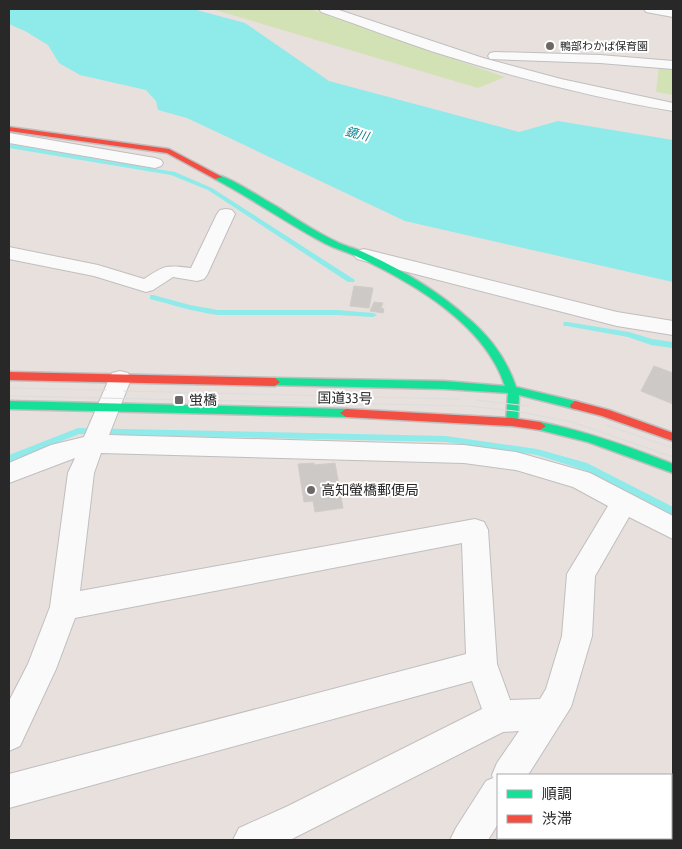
<svg xmlns="http://www.w3.org/2000/svg" width="682" height="849" viewBox="0 0 682 849" font-family="'Asap Condensed','Noto Sans JP',sans-serif">
<rect width="100%" height="100%" fill="#e7e0dd"/>
<g fill="#d3e2b5">
<path d="M212,9H310L505,77L478,88Z"/>
<path d="M659,66L673,67V95L656,92Z"/>
</g>
<path fill="#8feaea" d="M9,9H193L245,23L329,81L519,132L558,121L673,140V282L405,221L187,118L158,110L156,101L146,90L80,75L59,63L48,45L25,31L9,24Z"/>
<g fill="none" stroke-linecap="round" stroke-linejoin="round">
<g fill="#8feaea" fill-rule="evenodd">
<path d="M9,144L175,172L212,188L355,280L354,282H348L208,190L171,175L9,148Z"/>
<path d="M150,295H153L190,305L218,310H337L373,313L377,315L373,317L337,315H218C195,312 173,305 150,299Z"/>
<path d="M564,322H567L629,332L652,339L673,342V348L651,345L628,337L567,326H564L563,324Z"/>
<path d="M78,428L446,436L537,449L587,463L673,507V515L584,470L537,455L446,442L79,434L9,462V455Z"/>
</g>
</g>
<g fill="#cdc9c6" stroke="#d2ccc9">
<path d="M354,286L373,288L369,308L350,306Z"/>
<path d="M374,302L383,303L381,308L384,309L383,313L370,311Z"/>
<path d="M654,366L673,373V404L641,391Z"/>
<path d="M314,463V465L335,463L343,508L315,512L313,501L304,502L298,464Z"/>
</g>
<g fill="none" stroke-linecap="round" stroke-linejoin="round">
<defs>
<g id="street">
<path d="M319,9H336L483,58L561,79L673,103V111C597,98 521,79 447,56C404,43 363,26 321,12Z"/>
<path d="M644,9H673V17L646,12Z"/>
<path d="M495,52L600,55L673,61V69L600,63L490,59L488,56L490,53Z"/>
<path d="M9,133L155,158L161,160L163,163L161,166L155,168L9,143Z"/>
<path d="M226,209L232,210L235,214L207,275L204,279L197,281L173,277L153,290L146,292L94,276L9,259V247L98,265L144,279C165,265 165,265 191,268L217,214L220,210Z"/>
<path d="M364,249L617,312L673,321V335L617,326L357,259L354,255L357,251Z"/>
<path d="M120,371L128,373L131,379L109,435L464,445L516,452L590,473L673,516V539L629,517L595,576L592,636L571,707L528,775H498V824L488,840H450L456,828L486,781L493,778L492,775L497,763L519,731L503,732L290,840H233L239,828L288,806L482,709L472,681L9,808V774L466,654L462,543L75,618L56,669L20,746L9,751V701L28,664L50,607L68,473L75,458L9,483V463L51,445L84,437L109,379L112,373ZM101,453L464,463L516,470L573,487L608,506L567,574L562,636L546,689L540,699L510,700L497,664L488,530L484,522L475,519L80,591L94,473Z"/>
</g>
<g id="fast">
<path d="M215,175C226,174 264,200 276,206C295,218 314,231 335,241C344,246 354,248 363,252C401,269 438,291 469,319C491,338 507,360 516,387L579,402L580,405L579,408L575,409L519,395L518,422L512,426L506,422L508,393L444,389L271,385L270,382L275,378L444,381L505,386C485,324 413,283 358,257C348,252 336,249 326,244C288,224 253,199 215,179Z"/>
<path d="M9,401L346,409L352,413L346,417L9,409Z"/>
<path d="M540,422C586,431 630,447 673,464V473L588,442L536,429L534,426Z"/>
</g>
<g id="jam">
<path d="M9,127L169,149L222,177L215,179L167,153L9,131Z"/>
<path d="M9,372L275,378L280,382L275,386L9,380Z"/>
<path d="M575,401L609,410L673,433V441L602,416L571,408L570,405Z"/>
<path d="M346,409L512,418L540,422L546,426L540,430L512,426L346,417L340,413Z"/>
</g>
</defs>
<use href="#street" stroke="#c0bebf" stroke-width="2"/>
<use href="#fast" stroke="#c0bebf" stroke-width="3"/>
<use href="#jam" stroke="#c0bebf" stroke-width="3"/>
<use href="#street" fill="#fbfafa" fill-rule="evenodd"/>
<use href="#fast" fill="#16e098" fill-rule="evenodd"/>
<use href="#jam" fill="#f24e42" fill-rule="evenodd"/>
<g stroke="#dcddde" stroke-width="1">
<path d="M9,388L106,390"/>
<path d="M124,391L459,399"/>
<path d="M9,396L468,406L515,411L572,422L673,457"/>
<path d="M476,400L528,406"/>
<path d="M606,425L673,448"/>
</g>
</g>
<g fill="#6b6867" stroke="#fff" stroke-width="2">
<circle cx="550" cy="46" r="5"/>
<rect x="174" y="395" width="10" height="10" rx="2.5"/>
<circle cx="311" cy="490" r="5"/>
</g>
<g text-anchor="middle" dominant-baseline="central" stroke-width="4" stroke-linejoin="round" paint-order="stroke">
<g font-size="11" fill="#282828" stroke="#fff" text-anchor="start">
<text x="560" y="46">鴨部わかば保育園</text>
</g>
<g font-size="12" font-style="italic" fill="#0c7f8a" stroke="#fff">
<text transform="translate(357 134) rotate(14)">鏡川</text>
</g>
<g font-size="14" fill="#282828" stroke="#fff">
<text transform="translate(345 398) rotate(1)">国道33号</text>
</g>
<g font-size="14" fill="#282828" stroke="#fff" text-anchor="start">
<text x="189" y="400">蛍橋</text>
<text x="321" y="490">高知螢橋郵便局</text>
</g>
</g>
<rect width="682" height="849" fill="none" stroke="#282828" stroke-width="20"/>
<rect x="497" y="774" width="175" height="65" fill="#ffffff" stroke="#a9a9a9"/>
<rect x="507" y="790" width="25" height="8" fill="#16e098" stroke="#a9a9a9"/>
<text x="542" y="799" font-size="15" fill="#282828">順調</text>
<rect x="507" y="815" width="25" height="8" fill="#f24e42" stroke="#a9a9a9"/>
<text x="542" y="824" font-size="15" fill="#282828">渋滞</text>
</svg>
